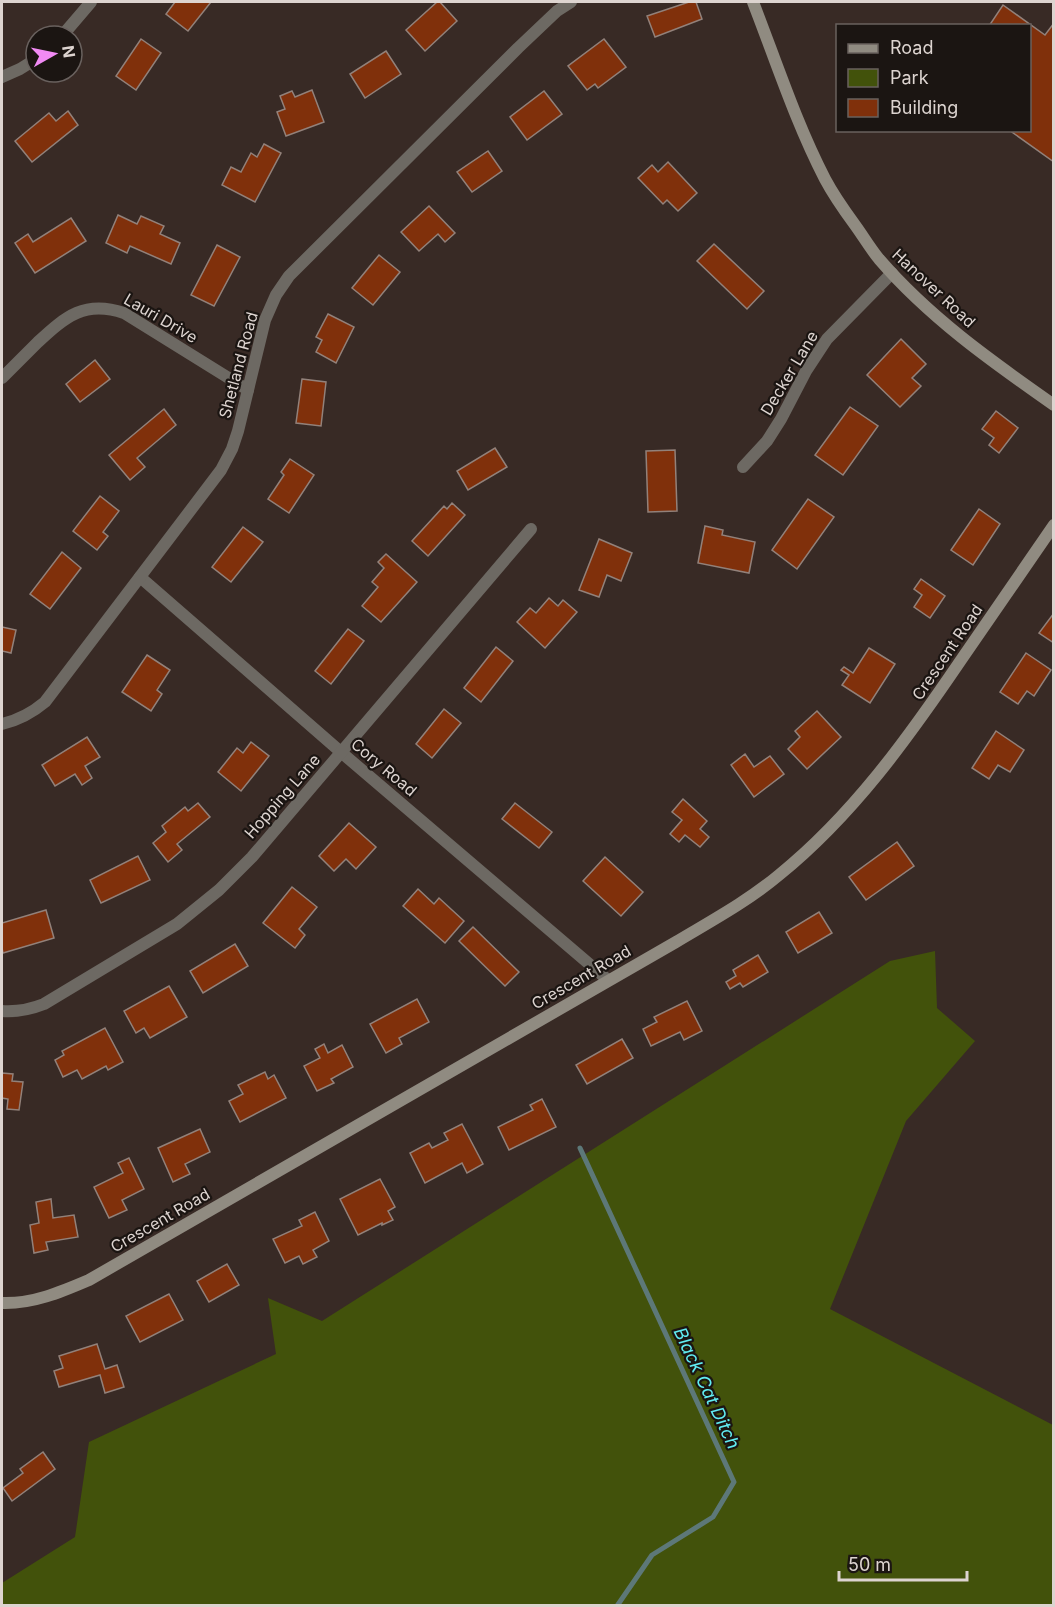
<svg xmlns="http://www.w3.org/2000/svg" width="1055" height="1607" viewBox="0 0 1055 1607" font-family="Inter,sans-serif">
<rect width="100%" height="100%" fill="#382a25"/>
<path fill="#42520b" d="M935,951L937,1008L975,1041L906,1121L830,1309L1053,1425V1605H2V1583L75,1537L89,1442L276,1354L268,1298L322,1321L890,961Z"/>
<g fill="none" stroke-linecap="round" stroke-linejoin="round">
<path stroke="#5d7878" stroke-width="5" d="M580,1148L734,1482L713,1517L652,1555L617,1606"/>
</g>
<g fill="#80300b" stroke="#92817a" stroke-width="1.5">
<path d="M175,2H211L188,31L166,14Z"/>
<path d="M437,2H440L457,21L425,51L406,30Z"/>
<path d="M689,2H696L702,19L655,37L647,16Z"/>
<path d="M1003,5L1045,35L1054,23V162L1009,130H1030V26H989Z"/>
<path d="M141,39L161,53L136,90L116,76Z"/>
<path d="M604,39L626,67L598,88L595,84L587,90L568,66Z"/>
<path d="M386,51L401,74L365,98L350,74Z"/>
<path d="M312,90L324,122L286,136L277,112L285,109L280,96L292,91L295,97Z"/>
<path d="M544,91L562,114L527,140L510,117Z"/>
<path d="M68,111L78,125L32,162L15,141L49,113L56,121Z"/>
<path d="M264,144L281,153L255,202L222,185L231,167L241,172L251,153L257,157Z"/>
<path d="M488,151L502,171L472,192L457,172Z"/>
<path d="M668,162L697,193L678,211L667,200L663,204L638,178L652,165L658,172Z"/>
<path d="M429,206L455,233L445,242L438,234L419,251L401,232Z"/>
<path d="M118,215L137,224L141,216L164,226L160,234L180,243L171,264L130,246L127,253L106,243Z"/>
<path d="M71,218L86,241L35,273L15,243L28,234L33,242Z"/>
<path d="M714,244L764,291L747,309L697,261Z"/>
<path d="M217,245L240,257L214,306L191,295Z"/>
<path d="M379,255L400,272L373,305L352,288Z"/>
<path d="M328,314L354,327L336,363L316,352L322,340L316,337Z"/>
<path d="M901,339L926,364L912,378L921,386L900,407L867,375Z"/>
<path d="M95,360L110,379L80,402L66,384Z"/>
<path d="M302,379L326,382L321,426L296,423Z"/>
<path d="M850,407L878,426L843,475L815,455Z"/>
<path d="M164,409L176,425L137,458L145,467L130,480L109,455Z"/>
<path d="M996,411L1018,428L999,453L989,445L994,438L982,429Z"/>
<path d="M495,448L507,467L468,490L457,471Z"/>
<path d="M675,450L677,511L648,512L646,451Z"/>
<path d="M290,459L314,475L289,513L268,499L284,475L281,472Z"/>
<path d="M100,496L119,511L103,532L108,536L97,550L73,531Z"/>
<path d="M808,499L834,517L797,569L772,550Z"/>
<path d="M452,503L465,515L428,556L412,541L444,506L447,509Z"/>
<path d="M979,509L1000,524L973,565L951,550Z"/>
<path d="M705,526L723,530L722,535L755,542L749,573L698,563Z"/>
<path d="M243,527L263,542L231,582L212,567Z"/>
<path d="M599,539L632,553L621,581L607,575L599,597L579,590Z"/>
<path d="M62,552L81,568L50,609L30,594Z"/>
<path d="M386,554L417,582L381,622L362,606L378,587L372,582L384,568L378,562Z"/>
<path d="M921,579L945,596L930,618L914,607L922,595L914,589Z"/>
<path d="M549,598L558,606L563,600L577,612L545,648L517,622L530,608L536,613Z"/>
<path d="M1054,613V643L1039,633Z"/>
<path d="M2,627L16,630L11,653L2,651Z"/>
<path d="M348,629L364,641L331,684L315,671Z"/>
<path d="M496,647L513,661L481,702L464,688Z"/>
<path d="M869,648L895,664L870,703L842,685L849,675L841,670L844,667L853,673Z"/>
<path d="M1026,653L1051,670L1034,696L1027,691L1018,704L1000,692Z"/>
<path d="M147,655L170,670L157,690L162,694L151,711L122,692Z"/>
<path d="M444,709L461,723L432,758L416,744Z"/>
<path d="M817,711L841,737L807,769L788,749L800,737L795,731Z"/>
<path d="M996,731L1024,750L1010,772L998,765L989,779L972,768Z"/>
<path d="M87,737L100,757L85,766L92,778L82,785L75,774L55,786L42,765Z"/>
<path d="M251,742L269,756L241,791L218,772L237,748L243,753Z"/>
<path d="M745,754L754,767L770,756L784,774L754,797L731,765Z"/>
<path d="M683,799L707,821L700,829L709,837L700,847L685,835L679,842L670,834L682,820L672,812Z"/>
<path d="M198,803L210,817L177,844L182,850L168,862L153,843L166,832L162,826L185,807L188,811Z"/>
<path d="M515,803L552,832L539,848L502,819Z"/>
<path d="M349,823L376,847L356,869L346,859L334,871L319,856Z"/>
<path d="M897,842L914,866L866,900L849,877Z"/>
<path d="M138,856L150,880L101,903L90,880Z"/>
<path d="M605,857L643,892L621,916L583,881Z"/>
<path d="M292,887L317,907L299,929L305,935L295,948L263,923Z"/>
<path d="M418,889L434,904L439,898L464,921L445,943L403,906Z"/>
<path d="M46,910L54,938L3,953L2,948V923Z"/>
<path d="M819,912L832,933L798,953L786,932Z"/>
<path d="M473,927L519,972L505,986L459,941Z"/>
<path d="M235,944L248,966L203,993L190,971Z"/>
<path d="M758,955L768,972L743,987L740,983L730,989L726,982L736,976L733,970Z"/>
<path d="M169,986L187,1017L150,1038L144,1028L136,1033L124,1011Z"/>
<path d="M417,999L429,1022L399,1038L402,1044L386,1053L370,1024Z"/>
<path d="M687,1001L702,1031L684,1040L680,1032L651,1046L643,1029L657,1022L654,1017Z"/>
<path d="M105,1028L123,1062L108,1070L106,1066L82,1079L77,1070L63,1077L55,1060L64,1055L62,1051Z"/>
<path d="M622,1039L633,1058L587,1084L576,1065Z"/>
<path d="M324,1044L328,1053L342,1045L353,1067L331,1079L334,1083L317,1091L304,1066L320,1058L315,1049Z"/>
<path d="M265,1072L268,1079L274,1075L286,1098L240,1122L229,1101L243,1094L238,1085Z"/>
<path d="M2,1073L13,1074L12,1081L23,1082L19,1110L7,1109L8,1099L2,1098Z"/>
<path d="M542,1099L556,1127L509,1150L498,1127L533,1110L530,1105Z"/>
<path d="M462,1124L483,1164L467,1173L462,1163L425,1183L410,1153L429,1143L432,1148L448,1140L444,1133Z"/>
<path d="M200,1129L210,1152L185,1164L190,1174L173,1182L158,1148Z"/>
<path d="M129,1158L144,1189L122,1200L127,1210L109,1218L94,1187L123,1173L118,1163Z"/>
<path d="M380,1179L395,1207L388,1211L393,1220L382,1225V1223L358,1235L340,1199Z"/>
<path d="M51,1199L53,1218L74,1215L78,1237L46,1242L48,1250L34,1253L30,1225L39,1223L36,1202Z"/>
<path d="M315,1212L329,1241L313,1250L317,1257L303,1264L299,1256L285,1263L273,1239L302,1226L299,1220Z"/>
<path d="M227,1264L239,1285L209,1302L197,1281Z"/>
<path d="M169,1294L183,1320L140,1342L126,1316Z"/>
<path d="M97,1344L105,1369L117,1365L124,1387L105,1393L100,1375L59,1387L54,1371L63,1368L59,1356Z"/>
<path d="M43,1452L55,1469L12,1501L3,1488L23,1473L20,1469Z"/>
</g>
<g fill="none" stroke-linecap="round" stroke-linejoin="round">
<g stroke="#6d6963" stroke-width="12">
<path d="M62,36L91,2"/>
<path d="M2,77L20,69L36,59"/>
<path d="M2,378C14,366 26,354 38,342C66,316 85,300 124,313L248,390"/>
<path d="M743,467L767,441L781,419L806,371L827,339L892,273"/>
<path d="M140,577L342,753L608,980"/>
<path d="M2,724C19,720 32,713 45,702L221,470L232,449L238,431L265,320L276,295L289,276L518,48L557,11L571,2"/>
<path d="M2,1011C17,1012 29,1010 44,1004L177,924L219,890L252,857L531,529"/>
</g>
<g stroke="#908b81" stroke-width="12">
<path d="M753,2C776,61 796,123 825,179C834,196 844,210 855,225C863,236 870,248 879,259C929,317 991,361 1054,405"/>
<path d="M2,1303C33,1304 61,1292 89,1280L676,942C711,921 748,901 779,875C853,815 908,738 961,660C992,615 1023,570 1054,525"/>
</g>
</g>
<g text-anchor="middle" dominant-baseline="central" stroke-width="4.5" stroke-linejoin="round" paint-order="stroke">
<g font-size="16" fill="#ddd4d0" stroke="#1b1512">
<text transform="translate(934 288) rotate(43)">Hanover Road</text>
<text transform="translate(161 318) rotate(30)">Lauri Drive</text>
<text transform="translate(238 365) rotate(-75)">Shetland Road</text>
<text transform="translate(789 373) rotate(-59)">Decker Lane</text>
<text transform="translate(947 652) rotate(-56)">Crescent Road</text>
<text transform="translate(384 767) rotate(40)">Cory Road</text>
<text transform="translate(282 796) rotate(-49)">Hopping Lane</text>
<text transform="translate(581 977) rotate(-30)">Crescent Road</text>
<text transform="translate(160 1220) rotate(-30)">Crescent Road</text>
</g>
<g font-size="18" font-style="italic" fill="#61ecf2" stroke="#1b1512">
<text transform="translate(707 1388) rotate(65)">Black Cat Ditch</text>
</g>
</g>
<rect width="1055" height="1607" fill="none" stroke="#ddd4d0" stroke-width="6"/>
<rect x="836" y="24" width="195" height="108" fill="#1b1512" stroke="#69615e" stroke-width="1.5"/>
<rect x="848" y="44" width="30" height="9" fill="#908b81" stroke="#69615e" stroke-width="1.5"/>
<text x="890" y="54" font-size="18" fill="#ddd4d0">Road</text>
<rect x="848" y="69" width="30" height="18" fill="#42520b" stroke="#69615e" stroke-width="1.5"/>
<text x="890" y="84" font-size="18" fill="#ddd4d0">Park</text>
<rect x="848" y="99" width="30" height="18" fill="#80300b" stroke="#69615e" stroke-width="1.5"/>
<text x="890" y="114" font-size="18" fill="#ddd4d0">Building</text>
<g transform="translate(54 54) rotate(81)"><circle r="28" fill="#1b1512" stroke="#69615e" stroke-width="1.5"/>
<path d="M0-4.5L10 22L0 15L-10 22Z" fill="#f18af4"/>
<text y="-9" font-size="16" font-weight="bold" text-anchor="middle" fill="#ddd4d0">N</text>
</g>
<path d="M839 1571v9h128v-9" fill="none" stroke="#ddd4d0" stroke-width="3"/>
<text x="848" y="1571" font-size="18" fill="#ddd4d0" stroke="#1b1512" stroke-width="4.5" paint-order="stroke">50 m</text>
</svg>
